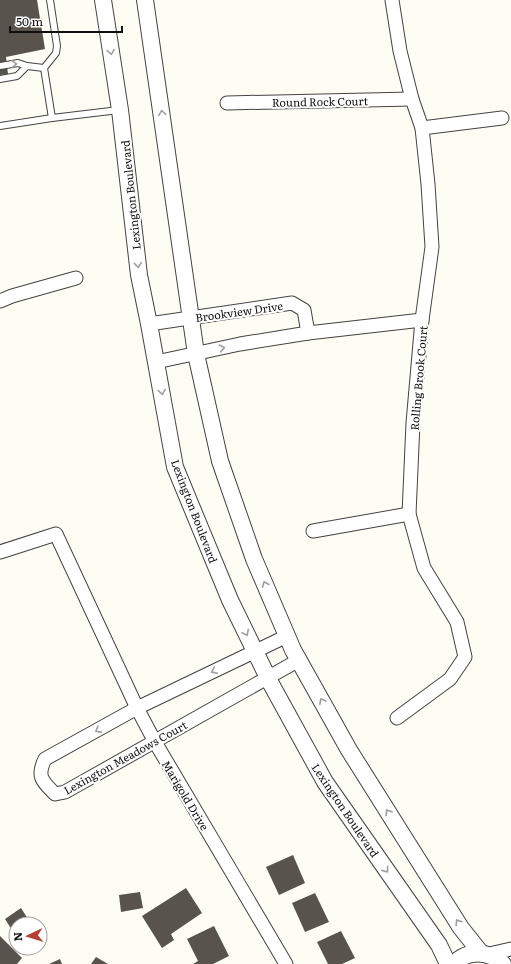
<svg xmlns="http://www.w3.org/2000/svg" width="511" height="964" viewBox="0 0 511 964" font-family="Literata,serif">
<rect width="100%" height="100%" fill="#fefdf4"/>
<g fill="#58534d">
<path d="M0,0H37L45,49L6,57L8,74L0,75Z"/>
<path d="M293,855L305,883L279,895L266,867Z"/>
<path d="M186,888L202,913L171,934L174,940L162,948L142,916Z"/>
<path d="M140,892L143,908L121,912L119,895Z"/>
<path d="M315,893L329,922L305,932L292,903Z"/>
<path d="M21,908L28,919L20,924H16V927L12,930L5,919Z"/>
<path d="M214,926L229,956L213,964H193L198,961L187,939Z"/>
<path d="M341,931L355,958L342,964H328L317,942Z"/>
<path d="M0,936L22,958L17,964H0Z"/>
<path d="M96,957L108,964H91Z"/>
<path d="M60,959L62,964H49Z"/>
</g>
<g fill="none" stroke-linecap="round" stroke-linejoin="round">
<defs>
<g id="service">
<path d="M50,0L57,46L56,53L44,68L52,118"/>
<path d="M0,66L18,63L27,66"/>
<path d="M0,79L17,76L27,66L44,68"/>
<path d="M0,126L52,118L119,110"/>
</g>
<g id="minor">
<path d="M392,0L400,51L412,99L422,128L428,184L432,247L422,320L413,423L409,514L424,568L457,622L465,657L450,679L397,718"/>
<path d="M227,103L412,99"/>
<path d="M422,128L502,118"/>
<path d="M0,301L12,296L76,278"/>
<path d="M149,324L292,303L304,310L308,333"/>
<path d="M156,362L240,344L308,333L422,320"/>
<path d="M313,531L409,514"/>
<path d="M0,552L56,534L137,708L155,742L286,964"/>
<path d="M287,636L137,708L45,759C36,777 43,782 55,794L65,792L299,660"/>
<path d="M489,954L511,949"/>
</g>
<g id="tertiary">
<path d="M103,0L120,110L139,275L149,324L175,467L230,600L270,682L325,782L439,945L448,964"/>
<path d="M145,0L196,354L220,461L254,559L293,650L349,750L461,928L481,953"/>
<path d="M454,964C467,949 490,951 503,964"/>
</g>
</defs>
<use href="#service" stroke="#434343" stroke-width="8"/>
<use href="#minor" stroke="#434343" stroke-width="15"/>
<use href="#tertiary" stroke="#434343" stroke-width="18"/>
<use href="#service" stroke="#fff" stroke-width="6"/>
<use href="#minor" stroke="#fff" stroke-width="13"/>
<use href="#tertiary" stroke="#fff" stroke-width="16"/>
</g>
<defs><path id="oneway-chevron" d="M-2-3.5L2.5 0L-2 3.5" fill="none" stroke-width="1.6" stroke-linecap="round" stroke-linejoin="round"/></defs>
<g stroke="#9f9f9f">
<use href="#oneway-chevron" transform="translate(111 52) rotate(81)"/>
<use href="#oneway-chevron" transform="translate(14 64) rotate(-3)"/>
<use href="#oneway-chevron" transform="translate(162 113) rotate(-98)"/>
<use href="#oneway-chevron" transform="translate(138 265) rotate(84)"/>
<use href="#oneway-chevron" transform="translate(222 348) rotate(-12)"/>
<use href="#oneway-chevron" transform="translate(162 392) rotate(80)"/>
<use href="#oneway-chevron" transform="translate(265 584) rotate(-113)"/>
<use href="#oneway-chevron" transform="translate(246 633) rotate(63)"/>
<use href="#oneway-chevron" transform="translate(214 671) rotate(154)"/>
<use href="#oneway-chevron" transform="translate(322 701) rotate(-119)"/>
<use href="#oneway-chevron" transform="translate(98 730) rotate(151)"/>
<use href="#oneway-chevron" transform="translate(388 812) rotate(-122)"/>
<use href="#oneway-chevron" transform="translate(386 870) rotate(55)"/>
<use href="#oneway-chevron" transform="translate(458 922) rotate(-122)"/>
</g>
<g text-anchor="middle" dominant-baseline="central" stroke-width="4" stroke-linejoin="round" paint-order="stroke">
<g font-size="11" fill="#101010" stroke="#fff">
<text transform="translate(320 101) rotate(-1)">Round Rock Court</text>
<text transform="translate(130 195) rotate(-96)">Lexington Boulevard</text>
<text transform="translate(239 311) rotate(-8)">Brookview Drive</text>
<text transform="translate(418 378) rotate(-85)">Rolling Brook Court</text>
<text transform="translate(195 511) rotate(69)">Lexington Boulevard</text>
<text transform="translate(125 757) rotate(-29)">Lexington Meadows Court</text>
<text transform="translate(186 795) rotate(59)">Marigold Drive</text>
<text transform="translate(346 810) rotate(56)">Lexington Boulevard</text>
</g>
</g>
<g transform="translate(28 936) rotate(266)"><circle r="19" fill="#ffffff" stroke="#9f9f9f"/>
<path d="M0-3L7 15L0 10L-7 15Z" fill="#b44134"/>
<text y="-6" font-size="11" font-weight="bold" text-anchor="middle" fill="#101010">N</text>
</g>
<path d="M10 26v6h112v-6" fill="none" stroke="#101010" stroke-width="2"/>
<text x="16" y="26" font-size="12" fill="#101010" stroke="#ffffff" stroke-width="3" paint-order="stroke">50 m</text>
</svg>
